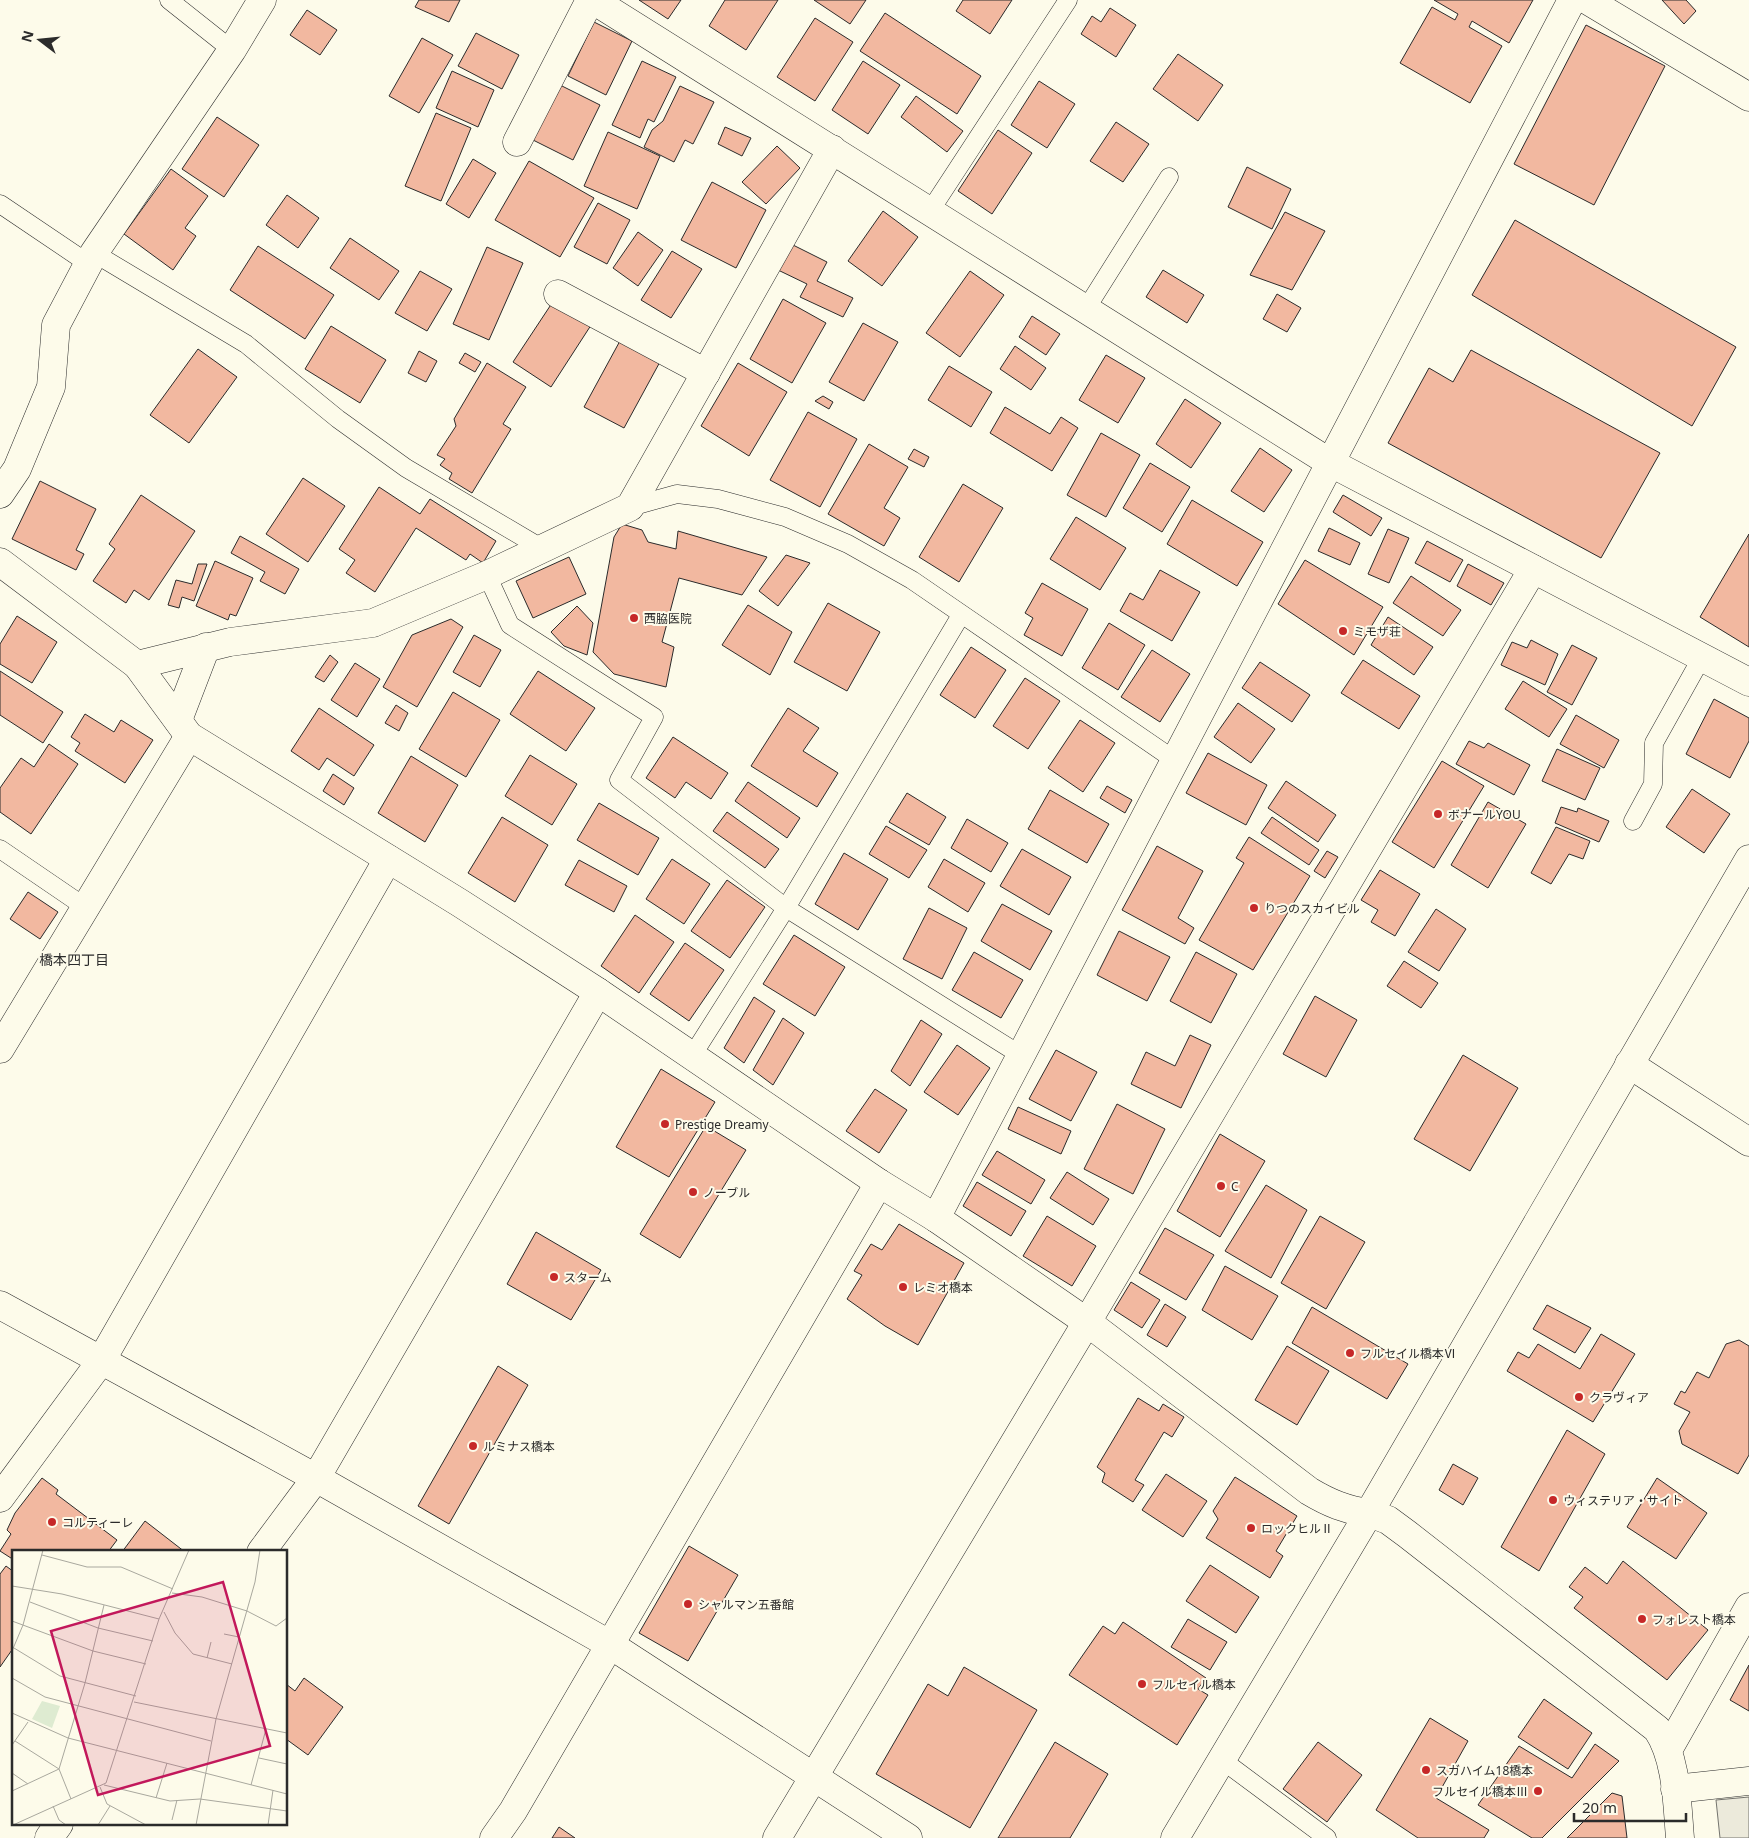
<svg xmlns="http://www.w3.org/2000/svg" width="1749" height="1838" viewBox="0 0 1749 1838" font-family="'Noto Sans','Noto Sans JP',sans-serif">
<rect width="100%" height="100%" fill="#fdfbea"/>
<path fill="#eceadb" stroke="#74746e" d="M1749,1797V1838H1720L1716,1800Z"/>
<g fill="#f2b8a0" stroke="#2b2b2b">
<path d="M419,0H460L449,22L415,7Z"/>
<path d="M639,0H681L668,19Z"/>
<path d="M725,0H778L746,50L709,26Z"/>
<path d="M814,0H866L850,24Z"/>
<path d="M963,0H1012L990,34L956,11Z"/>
<path d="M1434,0H1533L1509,43L1472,21L1469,27L1502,46L1470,103L1400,63L1432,7L1455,20L1458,14Z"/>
<path d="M1662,0H1686L1696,11L1684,24Z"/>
<path d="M1110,8L1136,25L1116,57L1081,34L1092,16L1101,22Z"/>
<path d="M307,10L337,30L320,55L290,35Z"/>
<path d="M885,13L981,76L957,114L860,51Z"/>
<path d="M815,18L853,42L815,101L777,77Z"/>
<path d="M594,22L632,41L606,95L568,76Z"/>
<path d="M1586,25L1665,66L1594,205L1514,164Z"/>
<path d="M476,33L519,55L502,89L458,66Z"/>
<path d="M422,38L453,55L419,113L389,96Z"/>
<path d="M1178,54L1223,85L1198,121L1153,89Z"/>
<path d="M642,61L676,77L654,122L648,119L640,138L612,125Z"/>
<path d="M863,61L900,85L868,134L832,110Z"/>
<path d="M452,71L494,90L478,127L436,108Z"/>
<path d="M1039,81L1075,104L1047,148L1011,125Z"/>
<path d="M560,85L600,105L573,160L533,140Z"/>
<path d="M680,86L714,102L693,144L685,140L674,162L644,147L652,130L663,121Z"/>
<path d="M916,96L963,131L947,152L901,117Z"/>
<path d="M436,113L471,128L441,201L405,186Z"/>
<path d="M217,117L259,145L224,197L182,169Z"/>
<path d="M1116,122L1149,144L1123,182L1090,161Z"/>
<path d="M725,127L751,138L742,156L718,144Z"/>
<path d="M998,130L1032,153L992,214L958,191Z"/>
<path d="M608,132L660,156L637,209L584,186Z"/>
<path d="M777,146L800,168L766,204L742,182Z"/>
<path d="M473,159L496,173L469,218L446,204Z"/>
<path d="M529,161L594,198L560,257L495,220Z"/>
<path d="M1247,167L1291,189L1272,229L1228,207Z"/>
<path d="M171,169L208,196L185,228L196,236L173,270L124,234Z"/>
<path d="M712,182L766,210L736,268L681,240Z"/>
<path d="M287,195L319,218L298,248L266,225Z"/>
<path d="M598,203L630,220L607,264L574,247Z"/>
<path d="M883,211L918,237L882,286L848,261Z"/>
<path d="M1285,212L1325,231L1292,290L1250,275Z"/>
<path d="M1515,220L1736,347L1692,426L1472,295Z"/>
<path d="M638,232L663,250L638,286L613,268Z"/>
<path d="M350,238L399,271L379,300L330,268Z"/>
<path d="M791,244L827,262L817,281L853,298L843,317L800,297L807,284L778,270Z"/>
<path d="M258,246L334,295L305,339L230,290Z"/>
<path d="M487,247L523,263L489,340L453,324Z"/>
<path d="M672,251L702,269L671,318L641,300Z"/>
<path d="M1163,270L1204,295L1187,323L1146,297Z"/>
<path d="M420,271L452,289L427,331L395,313Z"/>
<path d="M970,271L1004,295L960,357L926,333Z"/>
<path d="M558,294L595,319L551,387L513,362Z"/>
<path d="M1277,294L1301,308L1287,332L1263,319Z"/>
<path d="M783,299L826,323L792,383L750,359Z"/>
<path d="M1032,316L1060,334L1046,355L1019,337Z"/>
<path d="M863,323L898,342L864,401L829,382Z"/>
<path d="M331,326L386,360L360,403L305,369Z"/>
<path d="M621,339L661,360L624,428L584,407Z"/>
<path d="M1015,346L1046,368L1031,390L1000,369Z"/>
<path d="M198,349L237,377L189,443L150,415Z"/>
<path d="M1471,350L1660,453L1601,558L1388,443L1429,368L1453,382Z"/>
<path d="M419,351L437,361L426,382L408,373Z"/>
<path d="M465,353L481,362L475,372L459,363Z"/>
<path d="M1106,355L1145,378L1118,423L1079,400Z"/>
<path d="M487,363L526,387L503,424L511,429L472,493L449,479L452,473L440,465L445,459L437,455L456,426L454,419Z"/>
<path d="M738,363L787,392L749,456L701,426Z"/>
<path d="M949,366L992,392L971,427L928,400Z"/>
<path d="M823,396L833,402L829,409L815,401Z"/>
<path d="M1185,399L1221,423L1191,468L1156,444Z"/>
<path d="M1005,407L1050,434L1061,417L1078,428L1052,471L990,433Z"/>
<path d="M808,412L857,439L820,507L770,480Z"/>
<path d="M1101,433L1140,455L1106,517L1067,495Z"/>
<path d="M869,444L908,467L884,508L900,518L884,546L828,514Z"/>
<path d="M1260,448L1292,470L1264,512L1231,491Z"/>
<path d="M914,449L929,457L924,467L908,459Z"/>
<path d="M1150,463L1190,487L1162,532L1123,508Z"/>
<path d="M303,478L345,506L308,562L266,534Z"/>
<path d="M40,481L96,509L76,550L84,554L76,570L12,539Z"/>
<path d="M963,484L1003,508L959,582L919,557Z"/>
<path d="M379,487L420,514L430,499L496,541L483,563L470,554L466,560L416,528L375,592L346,573L355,560L339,549Z"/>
<path d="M141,495L195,531L149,600L134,590L126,603L93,581L115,549L109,544Z"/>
<path d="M1343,495L1382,518L1371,536L1333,512Z"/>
<path d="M1192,500L1263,542L1237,586L1167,544Z"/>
<path d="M1076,517L1126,548L1100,590L1050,559Z"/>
<path d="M622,524L642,530L648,542L676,549L678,531L767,557L742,595L679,578L662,642L674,647L666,687L614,674L593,652L614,537Z"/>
<path d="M1329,528L1360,543L1350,565L1318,551Z"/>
<path d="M1388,529L1409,538L1389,583L1368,574Z"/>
<path d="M1749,534V647L1700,617Z"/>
<path d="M240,536L299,569L285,594L260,581L265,572L231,553Z"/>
<path d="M1427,541L1463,560L1450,582L1415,563Z"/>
<path d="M786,555L810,563L778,606L759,591Z"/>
<path d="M569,557L586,594L533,618L516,581Z"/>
<path d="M1305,560L1383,607L1354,655L1278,604Z"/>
<path d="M215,561L253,578L236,616L230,614L228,620L196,606Z"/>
<path d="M198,564H207L194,601L182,597L179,608L168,605L176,580L192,584Z"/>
<path d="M1468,564L1504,583L1491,605L1457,586Z"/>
<path d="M1160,570L1200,592L1172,641L1120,611L1130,593L1143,600Z"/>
<path d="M1411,576L1461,610L1443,636L1393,603Z"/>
<path d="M1042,583L1088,609L1062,656L1024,635L1033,618L1025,613Z"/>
<path d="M828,603L880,632L847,691L794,662Z"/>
<path d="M748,605L792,632L770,675L722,645Z"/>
<path d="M577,606L593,623L587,655L564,646L551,632Z"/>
<path d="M17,616L57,642L32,683L0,664V644Z"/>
<path d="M1388,617L1433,647L1414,675L1371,645Z"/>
<path d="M451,619L463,627L417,707L383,687L412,635Z"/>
<path d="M1109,623L1145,645L1118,690L1082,668Z"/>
<path d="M474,635L501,650L480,687L453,672Z"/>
<path d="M1531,640L1558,654L1545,685L1501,665L1512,642L1527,648Z"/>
<path d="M1572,645L1597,658L1572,705L1547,692Z"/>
<path d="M971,647L1006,670L975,718L940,695Z"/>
<path d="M1152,650L1190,674L1160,722L1121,697Z"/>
<path d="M330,655L338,662L324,682L315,677Z"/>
<path d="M1363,660L1420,696L1399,729L1341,693Z"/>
<path d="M1260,662L1310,695L1292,722L1242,688Z"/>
<path d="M355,663L380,679L357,717L331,700Z"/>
<path d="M0,671L63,712L43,743L0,715Z"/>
<path d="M538,671L595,708L566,751L510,714Z"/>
<path d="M1025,678L1060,701L1028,749L993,726Z"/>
<path d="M1523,681L1567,709L1549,737L1505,709Z"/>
<path d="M453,692L500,720L466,777L419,749Z"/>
<path d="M1714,699L1749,718V741L1730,778L1686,754Z"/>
<path d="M1238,703L1275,729L1251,763L1214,737Z"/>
<path d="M396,705L408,713L399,731L385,723Z"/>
<path d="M319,708L374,745L354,776L327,758L319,770L291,751Z"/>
<path d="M788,708L819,728L803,751L838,773L817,807L751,766Z"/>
<path d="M85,714L114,732L121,720L153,740L125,783L75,751L80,743L71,737Z"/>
<path d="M1576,715L1619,740L1604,768L1560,744Z"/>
<path d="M1080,720L1115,743L1083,792L1048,768Z"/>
<path d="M673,737L728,773L711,799L686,782L675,798L646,778Z"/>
<path d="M1469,741L1484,748L1488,743L1530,765L1514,795L1456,764Z"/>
<path d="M49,744L78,764L31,834L0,812V788L21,758L34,767Z"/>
<path d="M1557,749L1600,768L1585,800L1542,781Z"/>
<path d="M1208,753L1267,785L1246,825L1186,793Z"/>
<path d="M530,755L577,784L552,825L505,796Z"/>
<path d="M411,756L458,785L425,842L378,813Z"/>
<path d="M1442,761L1484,786L1434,868L1392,842Z"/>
<path d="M333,774L354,788L344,805L323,791Z"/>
<path d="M1286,781L1336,815L1318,842L1268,808Z"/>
<path d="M748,782L800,818L787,838L735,801Z"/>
<path d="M1107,786L1132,800L1125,813L1100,798Z"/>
<path d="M1692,789L1730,814L1704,853L1666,827Z"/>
<path d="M1050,790L1109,824L1087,863L1028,829Z"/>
<path d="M907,793L946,817L929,845L889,822Z"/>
<path d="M1488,802L1526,824L1488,888L1451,865Z"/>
<path d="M599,803L659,838L638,875L577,840Z"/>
<path d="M1561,807L1577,812L1578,808L1609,821L1599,842L1555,823Z"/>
<path d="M727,812L779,849L765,868L713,831Z"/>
<path d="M502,817L548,845L515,902L468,873Z"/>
<path d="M1272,817L1319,850L1309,865L1261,833Z"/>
<path d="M967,819L1008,843L991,872L951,848Z"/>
<path d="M886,826L927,850L909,878L869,854Z"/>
<path d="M1556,827L1590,841L1583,859L1569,854L1551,884L1531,873Z"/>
<path d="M1249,837L1310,876L1253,970L1199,940L1244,863L1236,858Z"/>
<path d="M1157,846L1203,871L1178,918L1194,928L1185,944L1122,910Z"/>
<path d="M1022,849L1071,877L1049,915L1000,886Z"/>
<path d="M1327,851L1338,857L1325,878L1314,871Z"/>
<path d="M844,853L888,879L858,930L815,904Z"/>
<path d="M672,859L710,884L684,924L646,899Z"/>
<path d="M944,859L985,883L968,912L928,887Z"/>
<path d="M579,860L627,886L614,912L565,885Z"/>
<path d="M1380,870L1420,894L1395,936L1371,922L1378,910L1361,900Z"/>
<path d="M727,880L765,907L730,958L691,931Z"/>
<path d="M28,892L58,912L40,939L10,919Z"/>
<path d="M1002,904L1052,931L1030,970L981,941Z"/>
<path d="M929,908L967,928L942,979L903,959Z"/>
<path d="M1436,909L1466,929L1439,971L1408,952Z"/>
<path d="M635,915L674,942L639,993L601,966Z"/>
<path d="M1119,931L1170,957L1147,1001L1097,975Z"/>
<path d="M794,935L845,967L815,1016L763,984Z"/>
<path d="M685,943L724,970L689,1021L650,994Z"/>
<path d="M974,952L1023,980L1001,1018L952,990Z"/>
<path d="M1196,952L1237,974L1211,1023L1170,1001Z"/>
<path d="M1404,961L1438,983L1421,1008L1387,986Z"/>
<path d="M1315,996L1357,1020L1326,1077L1283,1054Z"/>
<path d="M754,997L775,1011L744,1063L724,1048Z"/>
<path d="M783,1018L804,1033L773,1085L753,1070Z"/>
<path d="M921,1020L942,1034L910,1086L891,1071Z"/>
<path d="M1190,1035L1211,1045L1181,1108L1131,1084L1146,1052L1175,1066Z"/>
<path d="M957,1045L990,1068L958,1115L924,1092Z"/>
<path d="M1056,1050L1097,1072L1071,1121L1029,1099Z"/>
<path d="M1463,1055L1518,1088L1470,1171L1414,1139Z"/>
<path d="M661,1069L715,1102L669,1177L616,1147Z"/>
<path d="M875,1089L907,1110L879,1153L846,1131Z"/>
<path d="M1117,1104L1165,1129L1133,1194L1084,1169Z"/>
<path d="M1018,1107L1071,1131L1061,1154L1008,1129Z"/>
<path d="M706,1126L746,1150L680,1258L640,1234Z"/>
<path d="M1220,1134L1265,1161L1220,1237L1177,1211Z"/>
<path d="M997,1151L1045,1180L1031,1204L982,1175Z"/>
<path d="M1067,1172L1109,1199L1093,1225L1050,1198Z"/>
<path d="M977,1182L1026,1211L1011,1236L963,1206Z"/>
<path d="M1266,1185L1307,1210L1271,1278L1225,1251Z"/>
<path d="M1047,1216L1096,1246L1072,1286L1023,1256Z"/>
<path d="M1320,1216L1365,1242L1326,1309L1281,1283Z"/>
<path d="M899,1224L964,1263L918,1345L885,1326L847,1299L862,1275L854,1271L871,1244L882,1250Z"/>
<path d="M1165,1228L1214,1255L1186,1300L1139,1273Z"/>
<path d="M536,1232L601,1270L571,1320L507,1284Z"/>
<path d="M1225,1266L1278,1296L1252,1340L1202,1310Z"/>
<path d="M1131,1282L1160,1300L1142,1328L1114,1310Z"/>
<path d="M1165,1304L1186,1317L1167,1347L1147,1335Z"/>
<path d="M1547,1305L1591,1328L1575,1353L1533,1329Z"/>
<path d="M1312,1307L1408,1364L1387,1399L1292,1343Z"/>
<path d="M1601,1334L1635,1354L1593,1422L1507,1371L1518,1352L1529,1358L1538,1344L1580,1369Z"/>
<path d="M1739,1340L1749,1346V1455L1738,1474L1682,1444L1679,1431L1690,1412L1674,1404L1681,1391L1685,1393L1697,1372L1709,1378L1726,1344Z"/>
<path d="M1287,1346L1329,1371L1297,1425L1255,1400Z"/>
<path d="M498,1366L528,1385L449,1524L418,1506Z"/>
<path d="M1138,1398L1159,1411L1163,1404L1184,1417L1172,1437L1164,1432L1135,1480L1144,1485L1133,1502L1102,1482L1105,1473L1097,1467Z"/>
<path d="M1567,1430L1605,1454L1539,1571L1501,1547Z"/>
<path d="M1453,1464L1478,1478L1463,1505L1439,1490Z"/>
<path d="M1166,1474L1207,1501L1183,1537L1142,1510Z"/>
<path d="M1235,1477L1297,1516L1276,1551L1283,1556L1270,1578L1206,1538L1218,1519L1213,1511Z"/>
<path d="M42,1478L58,1490L56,1494L117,1540L108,1552H14V1560L0,1551L11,1534L7,1530L15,1513Z"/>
<path d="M1657,1478L1707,1513L1676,1559L1627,1527Z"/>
<path d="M145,1521L185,1552H122Z"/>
<path d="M689,1546L738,1575L688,1661L639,1633Z"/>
<path d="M1623,1561L1708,1630L1667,1680L1574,1608L1583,1597L1569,1587L1585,1567L1607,1584Z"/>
<path d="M1210,1565L1259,1597L1236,1633L1186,1601Z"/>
<path d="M6,1566L14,1572V1647L0,1667V1574Z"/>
<path d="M1188,1619L1227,1642L1210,1670L1171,1647Z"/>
<path d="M1123,1622L1206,1678L1198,1689L1208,1695L1177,1745L1069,1675L1103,1626L1115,1634Z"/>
<path d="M1749,1665V1711L1730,1700Z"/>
<path d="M964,1667L1037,1710L970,1828L876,1774L928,1684L948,1696Z"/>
<path d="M304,1678L343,1707L308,1755L286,1739V1684L295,1691Z"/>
<path d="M1544,1699L1592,1733L1568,1769L1518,1737Z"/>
<path d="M1430,1718L1468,1741L1436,1798L1489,1830L1484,1838H1418L1376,1810Z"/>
<path d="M1055,1742L1108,1774L1070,1838H998Z"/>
<path d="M1318,1742L1362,1775L1327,1822L1283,1789Z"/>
<path d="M1595,1744L1619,1761L1542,1838H1532L1478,1805L1519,1746L1572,1778Z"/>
<path d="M1612,1793L1622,1796L1627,1838H1567Z"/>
<path d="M559,1827L575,1838H552Z"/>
</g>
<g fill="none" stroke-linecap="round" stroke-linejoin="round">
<defs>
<g id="lane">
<path d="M169,0L232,50"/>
<path d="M0,204L89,264"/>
<path d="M930,211L1068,0"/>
<path d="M94,253L246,344L338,419L406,468L543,549"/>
<path d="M1086,309L1169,177"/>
<path d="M630,507L677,494L718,499L785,517L848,544L912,580L1176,761"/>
<path d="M487,575L510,625L654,717L619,780L786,908L1022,1056"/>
<path d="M1633,821L1653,784L1654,743L1702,657"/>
<path d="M0,849L85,907"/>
<path d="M692,1056L786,908L961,615"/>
<path d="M1222,1760L1327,1838"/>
</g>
<g id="street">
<path d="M593,0L1329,462L1749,682"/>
<path d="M1587,0L1749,97"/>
<path d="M517,142L590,0"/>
<path d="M558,294L706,373"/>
<path d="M0,494L17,469L51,387L56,325L94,253L232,50L262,0"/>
<path d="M0,562L137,665L189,736L460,903L598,992L879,1183L936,1218L1087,1322L1309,1491C1329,1503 1346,1510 1369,1513"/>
<path d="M137,665L230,642L373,623L487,575L630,507L832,149"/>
<path d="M178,720L206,647"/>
<path d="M0,1049L189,736"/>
<path d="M1629,1064L1749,1142"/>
<path d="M936,1218L1572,0"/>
<path d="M0,1305L316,1478L609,1644L908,1838"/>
<path d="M0,1498L101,1361L388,859"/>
<path d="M261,1552L316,1478L598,992"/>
<path d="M1668,1750L1749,1607"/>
<path d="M1675,1789L1749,1781"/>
<path d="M49,1838L59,1824"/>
<path d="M494,1838L513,1811L879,1183"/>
<path d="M777,1838L1087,1322L1533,569"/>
</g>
<g id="secondary">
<path d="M1369,1513L1388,1520L1407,1534L1657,1729C1677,1759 1677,1803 1680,1838"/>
<path d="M1175,1838L1369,1513L1749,859"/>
</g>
</defs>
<use href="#lane" stroke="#2b2b2b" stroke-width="19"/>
<use href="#street" stroke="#2b2b2b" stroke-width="29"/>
<use href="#secondary" stroke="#2b2b2b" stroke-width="29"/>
<use href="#lane" stroke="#fdfbea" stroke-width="18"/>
<use href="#street" stroke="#fdfbea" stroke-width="28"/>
<use href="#secondary" stroke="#fdfbea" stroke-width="28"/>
</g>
<g fill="#c62828" stroke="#fdfbea" stroke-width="2">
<circle cx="634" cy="618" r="5"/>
<circle cx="1343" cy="631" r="5"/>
<circle cx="1438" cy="814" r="5"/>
<circle cx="1254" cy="908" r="5"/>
<circle cx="665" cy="1124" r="5"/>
<circle cx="1221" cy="1186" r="5"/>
<circle cx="693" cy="1192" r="5"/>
<circle cx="554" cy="1277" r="5"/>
<circle cx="903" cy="1287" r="5"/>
<circle cx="1350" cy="1353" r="5"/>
<circle cx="1579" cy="1397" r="5"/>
<circle cx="473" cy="1446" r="5"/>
<circle cx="1553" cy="1500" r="5"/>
<circle cx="52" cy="1522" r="5"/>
<circle cx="1251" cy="1528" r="5"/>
<circle cx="688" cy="1604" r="5"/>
<circle cx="1642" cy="1619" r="5"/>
<circle cx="1142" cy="1684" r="5"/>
<circle cx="1426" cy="1770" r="5"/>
<circle cx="1538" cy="1791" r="5"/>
</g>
<g text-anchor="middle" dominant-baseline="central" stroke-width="4" stroke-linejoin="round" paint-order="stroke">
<g font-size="12" fill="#2b2b2b" stroke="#fdfbea" text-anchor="start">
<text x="644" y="618">西脇医院</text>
<text x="1353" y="631">ミモザ荘</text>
<text x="1448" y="814">ボナールYOU</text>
<text x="1264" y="908">りつのスカイビル</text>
<text x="675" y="1124">Prestige Dreamy</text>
<text x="1231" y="1186">C</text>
<text x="703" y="1192">ノーブル</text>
<text x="564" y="1277">スターム</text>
<text x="913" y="1287">レミオ橋本</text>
<text x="1360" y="1353">フルセイル橋本Ⅵ</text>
<text x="1589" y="1397">クラヴィア</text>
<text x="483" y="1446">ルミナス橋本</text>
<text x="1563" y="1500">ウィステリア・サイト</text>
<text x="62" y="1522">コルティーレ</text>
<text x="1261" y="1528">ロックヒルⅡ</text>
<text x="698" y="1604">シャルマン五番館</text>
<text x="1652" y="1619">フォレスト橋本</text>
<text x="1152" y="1684">フルセイル橋本</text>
<text x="1436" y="1770">スガハイム18橋本</text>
<text x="1528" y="1791" text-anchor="end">フルセイル橋本Ⅲ</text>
</g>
<g font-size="14" fill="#2b2b2b" stroke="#fdfbea">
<text x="74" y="959">橋本四丁目</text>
</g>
</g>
<g transform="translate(12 1550)">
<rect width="275" height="275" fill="#fdfbea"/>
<path d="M30,151L48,156L40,178L20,169Z" fill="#deebd1"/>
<path fill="none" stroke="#a9a89e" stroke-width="1" d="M30,5L75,17H109L161,39M0,36L50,44L147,69M160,43L190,47L235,61L264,76L275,68M18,52L86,78L141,91M152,62L163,83L181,104L220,114M0,71L81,101L134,114M212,84L227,87M2,98L48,126L124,146M0,101L11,75L31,0M195,108L199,92M0,128L33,147L199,191M122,152L275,183M0,163L56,188L275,244M3,191L47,219L59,249M0,195L16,172M247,208L275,214M0,223L16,234M92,235L158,251L188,249L275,261M239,235L254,179M88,237L95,254L134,275M0,241L47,219L73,133L92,55M144,248L155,213M41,256L47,270L54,275M160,270L165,250M1,275L94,233L147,69L177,0M86,275L98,256M184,275L204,169L243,32L248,0M256,275L261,240"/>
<path fill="#c2185b" fill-opacity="0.15" stroke="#c2185b" stroke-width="2.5" d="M211,32L258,196L86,245L39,81Z"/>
<rect width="275" height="275" fill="none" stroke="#2b2b2b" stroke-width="2.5"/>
</g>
<g transform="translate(40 40) rotate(286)" stroke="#fdfbea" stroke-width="4" paint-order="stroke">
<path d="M0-4L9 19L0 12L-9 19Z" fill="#2b2b2b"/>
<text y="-8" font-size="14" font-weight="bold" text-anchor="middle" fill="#2b2b2b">N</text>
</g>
<path d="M1574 1813v8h112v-8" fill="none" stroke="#2b2b2b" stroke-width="2.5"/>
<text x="1582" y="1813" font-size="15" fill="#2b2b2b" stroke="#fdfbea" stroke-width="4" paint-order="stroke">20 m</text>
</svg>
